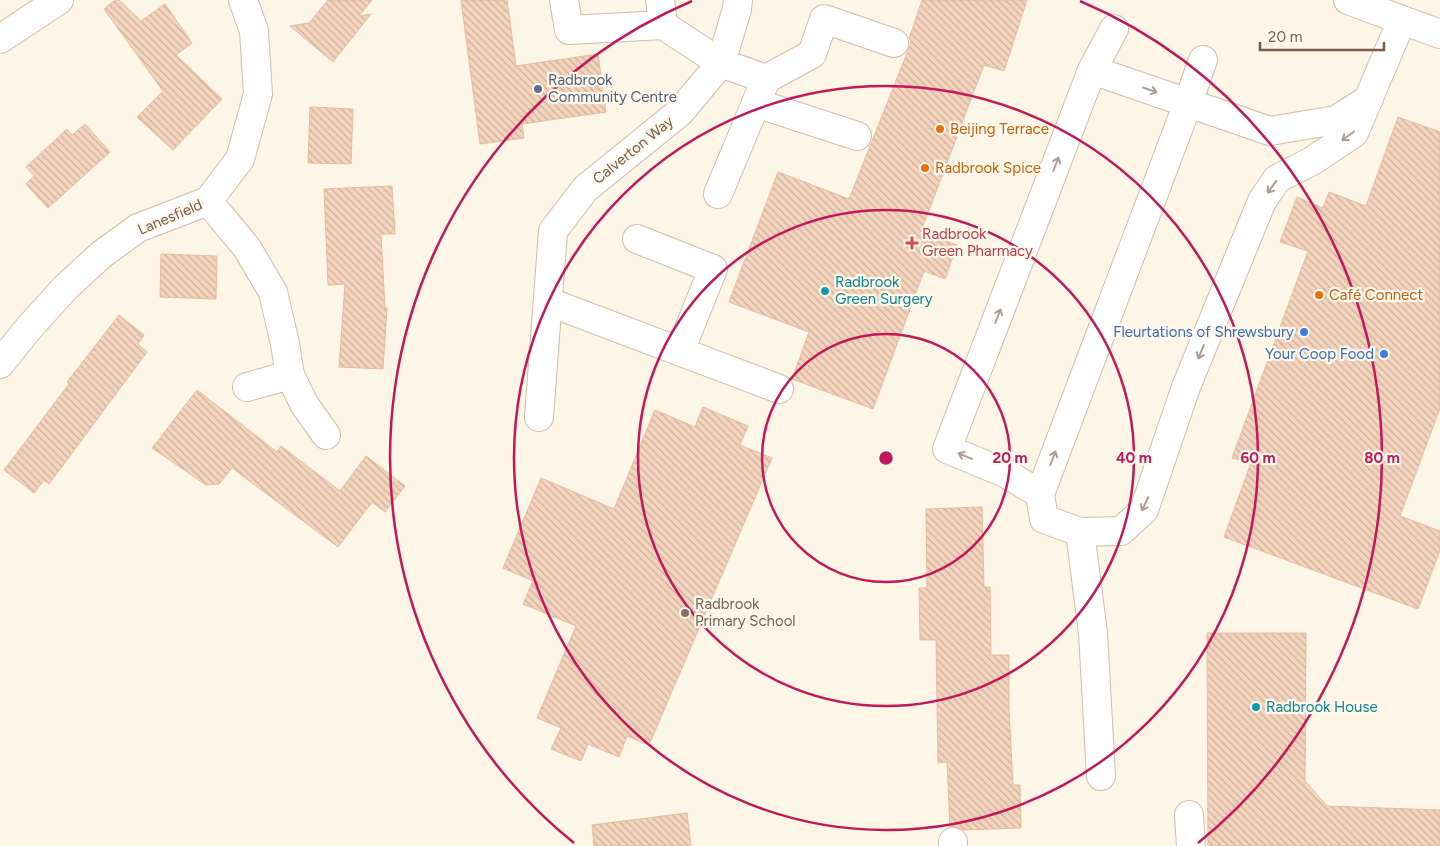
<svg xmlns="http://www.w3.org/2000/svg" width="1440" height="846" viewBox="0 0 1440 846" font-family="Figtree,sans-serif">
<defs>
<pattern id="building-back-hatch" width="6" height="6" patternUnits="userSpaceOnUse" patternTransform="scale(1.25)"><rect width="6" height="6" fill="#f4d4bc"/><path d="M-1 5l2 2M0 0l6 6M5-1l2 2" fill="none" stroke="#caaf9b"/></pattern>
</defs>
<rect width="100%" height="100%" fill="#fdf5e6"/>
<g fill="url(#building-back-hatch)" stroke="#e8bb9c">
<path d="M115,0H119L141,21L165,4L192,43L176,55L222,99L173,150L137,117L163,91L104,9Z"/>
<path d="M328,0H372L359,16L371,14L333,62L290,26L309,23Z"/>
<path d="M461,0H507L516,66L598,54L606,112L522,124L524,138L480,144Z"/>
<path d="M922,0H1027L1004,71L984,65L923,226L940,232L938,238L957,245L945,279L924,271L873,409L792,379L809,332L729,302L778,172L849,199L909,48L911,40L909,39Z"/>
<path d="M310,107L353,109L351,164L308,163Z"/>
<path d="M1398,117L1440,132V408L1400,516L1440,531V550L1418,609L1224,537L1251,463L1232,458L1308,251L1280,242L1297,197L1323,208L1329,192L1366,206Z"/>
<path d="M85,124L110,152L48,208L26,184L34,176L26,167L67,129L72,135Z"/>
<path d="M392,186L395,234H381L385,308H387L383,369L339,367L345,284L328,285L324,189Z"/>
<path d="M161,254L217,256L216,299L160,297Z"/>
<path d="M119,315L144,335L138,344L147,352L49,484L44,480L34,493L4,470L69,384L67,382Z"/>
<path d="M197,390L277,452L281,446L340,491L366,456L405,486L385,512L372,502L338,547L232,468L219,484L206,485L152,448Z"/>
<path d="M703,407L748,426L740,445L772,458L649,745L627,736L619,757L588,744L581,761L551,749L561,728L537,718L576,626L523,604L533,581L503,568L541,478L614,509L655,410L695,427Z"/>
<path d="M982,507L984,587H990L991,655H1009V710L1013,785H1020L1021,828L963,830L953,826L950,827L947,762L938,763L936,640H920L919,588H927L926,509Z"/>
<path d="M1207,633H1306L1305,781L1327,806L1440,810V846H1208Z"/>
<path d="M687,813L691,846H594L592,825Z"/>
</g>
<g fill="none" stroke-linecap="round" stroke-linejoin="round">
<defs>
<g id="minor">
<path d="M564,0L569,30L663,25L721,63L766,79L812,54L824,19L894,43"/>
<path d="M660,0L663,25"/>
<path d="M1348,0L1440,34"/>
<path d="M0,39L59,0"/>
<path d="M1092,70L1114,29"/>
<path d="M1369,99L1336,120L1270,131L1188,103L1040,494L1044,519L1080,532L1121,531L1144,510L1186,387L1262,201L1277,179L1312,161L1354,133L1402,20"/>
<path d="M756,103L857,136"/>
<path d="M718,194L766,79"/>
<path d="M208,201L247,248L273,292L285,344L290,375L304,404L326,435"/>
<path d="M637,239L713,269L680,351"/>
<path d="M549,302L779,389"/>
<path d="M0,364L28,329L65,288L102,254L138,228L208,201L240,159L258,94L254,31L243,0"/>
<path d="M247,387L290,375"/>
<path d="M539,417L553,231L585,189L680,112L721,63L737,9L738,0"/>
<path d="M1040,494L1005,473L947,449L1092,70L1188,103L1203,60"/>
<path d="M1080,532L1093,633L1101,776"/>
<path d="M1189,815L1191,846"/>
<path d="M953,842V846"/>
</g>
</defs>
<use href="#minor" stroke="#d0bdab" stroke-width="30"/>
<use href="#minor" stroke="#fff" stroke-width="28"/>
</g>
<defs><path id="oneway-shaft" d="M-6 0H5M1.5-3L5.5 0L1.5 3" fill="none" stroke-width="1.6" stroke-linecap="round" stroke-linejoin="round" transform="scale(1.25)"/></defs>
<g stroke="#ae9d92">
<use href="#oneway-shaft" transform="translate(1150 90) rotate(19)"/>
<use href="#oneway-shaft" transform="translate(1348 136) rotate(143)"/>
<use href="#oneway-shaft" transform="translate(1056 164) rotate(-69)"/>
<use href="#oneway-shaft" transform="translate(1272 187) rotate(125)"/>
<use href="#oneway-shaft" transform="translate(998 316) rotate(-69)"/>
<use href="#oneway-shaft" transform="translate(1201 352) rotate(112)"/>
<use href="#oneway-shaft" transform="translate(965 456) rotate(-157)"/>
<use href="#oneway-shaft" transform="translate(1053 458) rotate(-69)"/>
<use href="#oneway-shaft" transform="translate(1145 504) rotate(115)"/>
</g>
<g fill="none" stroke="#c2185b" stroke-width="2.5">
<circle cx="886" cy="458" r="124"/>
<circle cx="886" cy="458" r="248"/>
<circle cx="886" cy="458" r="372"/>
<path d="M574 843A496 496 0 0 1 692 1M1080 1A496 496 0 0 1 1198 843"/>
</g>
<circle fill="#5c6f8a" stroke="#fff9ed" stroke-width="2" cx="538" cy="89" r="5"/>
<g fill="#e8710a" stroke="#fff9ed" stroke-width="2">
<circle cx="940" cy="129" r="5"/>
<circle cx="925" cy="168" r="5"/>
<circle cx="1319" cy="295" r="5"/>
</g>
<path fill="#e0444e" stroke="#fff9ed" stroke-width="2" d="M909.5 235.5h5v5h5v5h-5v5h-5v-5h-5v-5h5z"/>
<g fill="#0f9aa8" stroke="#fff9ed" stroke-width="2">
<circle cx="825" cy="291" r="5"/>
<circle cx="1256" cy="707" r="5"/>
</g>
<g fill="#3f7fe0" stroke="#fff9ed" stroke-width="2">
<circle cx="1304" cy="332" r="5"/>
<circle cx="1384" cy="354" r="5"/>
</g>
<circle fill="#8d6e63" stroke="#fff9ed" stroke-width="2" cx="685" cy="613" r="5"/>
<g text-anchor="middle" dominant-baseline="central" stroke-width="4.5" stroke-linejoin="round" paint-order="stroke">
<g font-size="15" fill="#4e5e75" stroke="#fff9ed" text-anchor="start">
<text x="548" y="80">Radbrook<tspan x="548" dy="17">Community Centre</tspan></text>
</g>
<g font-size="15" fill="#c56008" stroke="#fff9ed" text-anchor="start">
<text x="950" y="129">Beijing Terrace</text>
<text x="935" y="168">Radbrook Spice</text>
<text x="1329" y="295">Café Connect</text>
</g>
<g font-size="15" fill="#785b49" stroke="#fff9ed">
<text transform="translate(633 150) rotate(-39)">Calverton Way</text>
<text transform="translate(170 217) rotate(-23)">Lanesfield</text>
</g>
<g font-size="15" fill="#be3a42" stroke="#fff9ed" text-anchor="start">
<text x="922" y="234">Radbrook<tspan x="922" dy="17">Green Pharmacy</tspan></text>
</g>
<g font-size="15" fill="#0d838f" stroke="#fff9ed" text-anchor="start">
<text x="835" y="282">Radbrook<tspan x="835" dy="17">Green Surgery</tspan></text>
<text x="1266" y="707">Radbrook House</text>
</g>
<g font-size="15" fill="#366cbe" stroke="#fff9ed" text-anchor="end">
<text x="1294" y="332">Fleurtations of Shrewsbury</text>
<text x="1374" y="354">Your Coop Food</text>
</g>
<g font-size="15" fill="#785e54" stroke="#fff9ed" text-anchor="start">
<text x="695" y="604">Radbrook<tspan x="695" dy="17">Primary School</tspan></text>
</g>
</g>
<circle cx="886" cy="458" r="8" fill="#c2185b" stroke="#fff9ed" stroke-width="2.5"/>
<g font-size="15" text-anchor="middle" font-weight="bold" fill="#c2185b" stroke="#fff9ed" stroke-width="4.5" stroke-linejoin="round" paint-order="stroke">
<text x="1010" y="463">20 m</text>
<text x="1134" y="463">40 m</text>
<text x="1258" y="463">60 m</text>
<text x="1382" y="463">80 m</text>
</g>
<path d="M1260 42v8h124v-8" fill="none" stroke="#785b49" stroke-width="2.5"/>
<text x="1268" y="42" font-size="15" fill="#785b49" stroke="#fff9ed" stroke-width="4" paint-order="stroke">20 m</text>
</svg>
